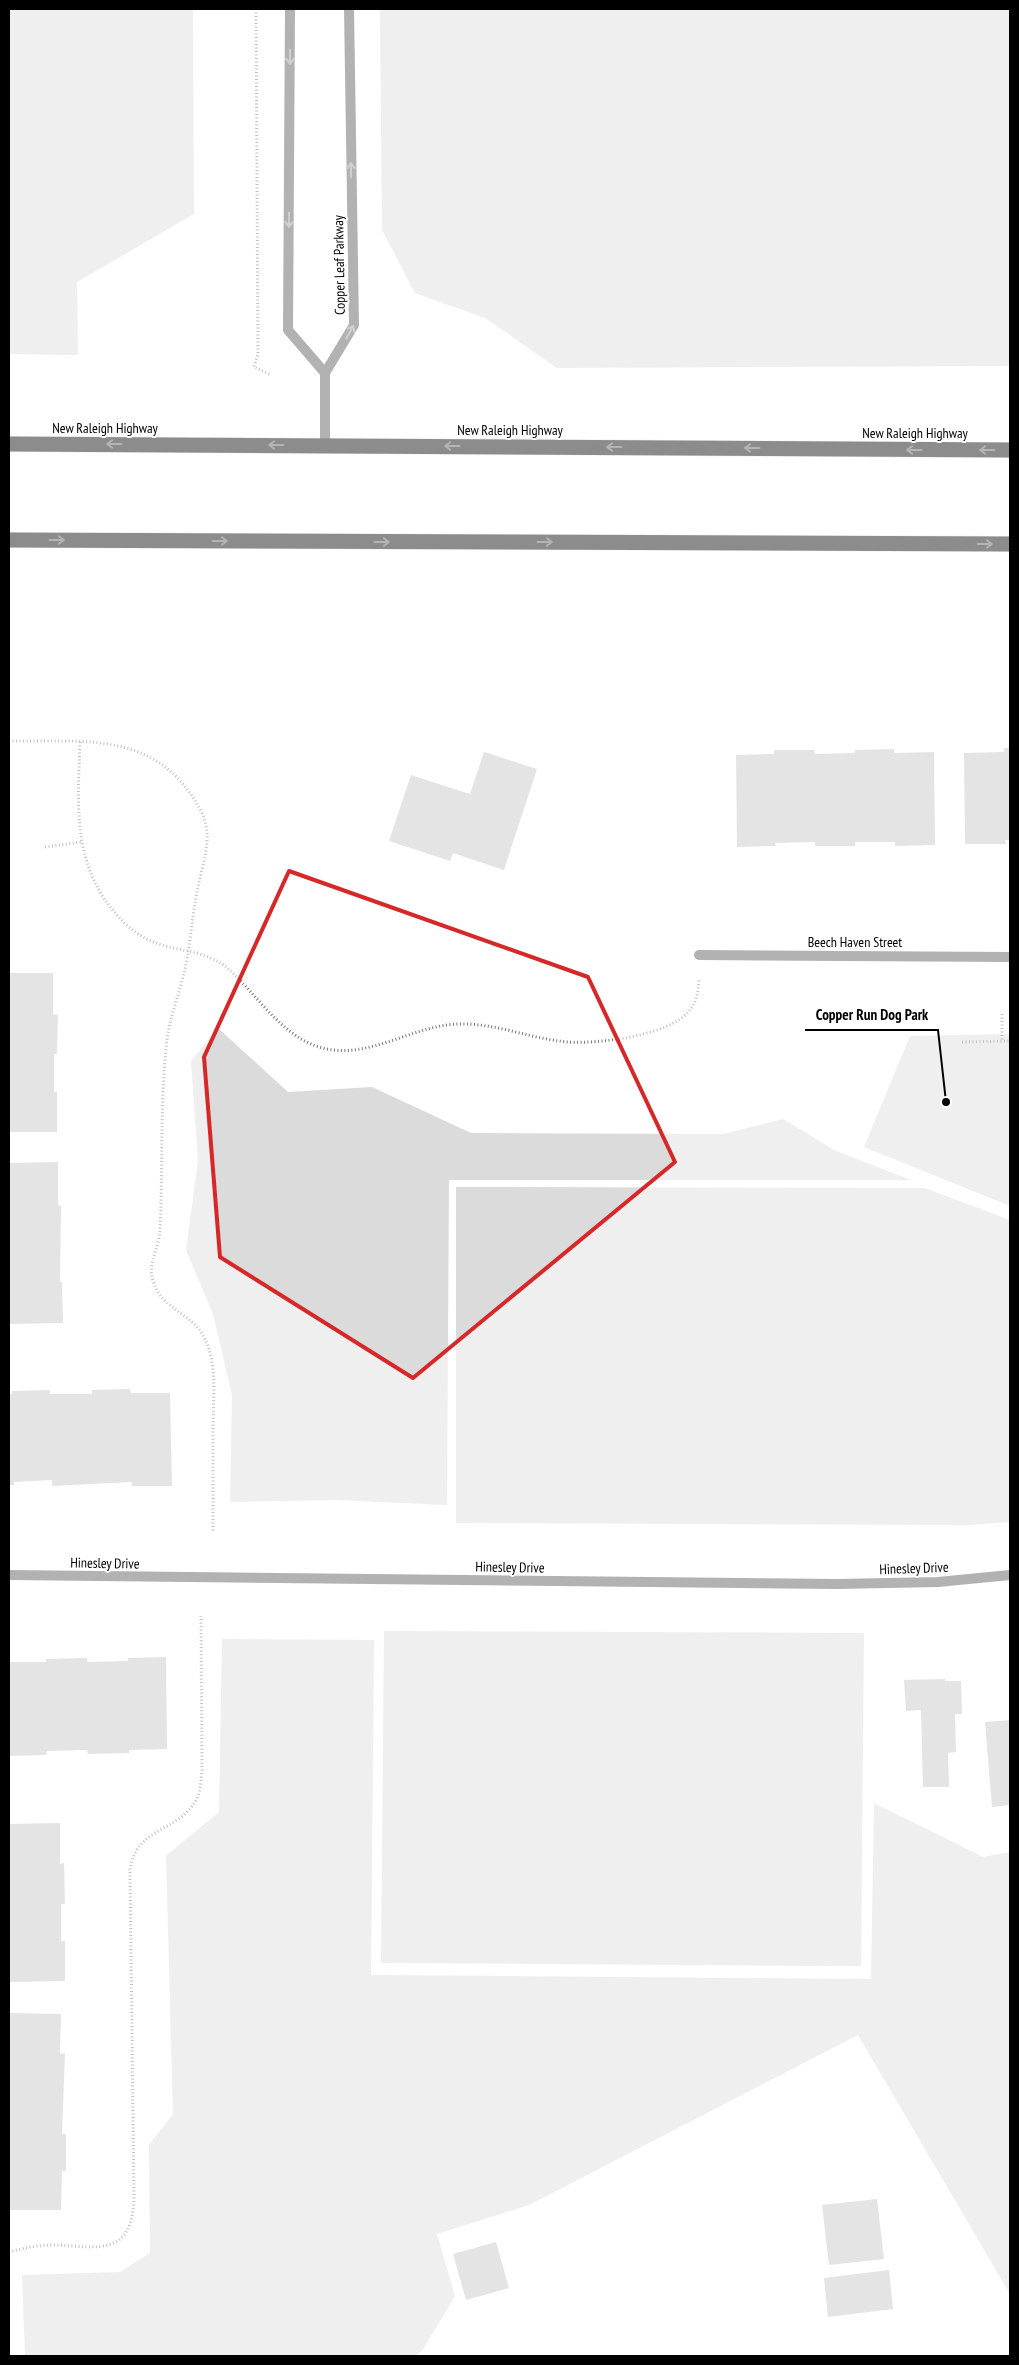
<svg xmlns="http://www.w3.org/2000/svg" width="1019" height="2365" viewBox="0 0 1019 2365" font-family="'PT Sans Narrow',sans-serif">
<rect width="100%" height="100%" fill="#fff"/>
<g fill="#dbdbdb">
<path d="M9,9H193L194,214L77,282L78,355L9,354Z"/>
<path d="M380,9H1010V366L557,368L485,318L415,293L382,230Z"/>
<path d="M218,1028L288,1092L372,1087L471,1133L723,1134L783,1119L836,1151L911,1180H449L447,1505L337,1500L230,1502L232,1395L213,1314L186,1250L198,1161L191,1061Z"/>
<path d="M1010,1034V1206L864,1147L910,1036Z"/>
<path d="M456,1187L925,1188L1010,1220V1522L969,1525L456,1523Z"/>
<path d="M384,1631L864,1633L861,1966L381,1963Z"/>
<path d="M222,1639L374,1640L371,1975L871,1979L874,1803L983,1857L1010,1852V2294L858,2035L529,2205L437,2234L455,2296L422,2351L415,2356H25L22,2275L120,2272L150,2253L149,2145L173,2114L166,1856L219,1812Z"/>
</g>
<g fill="#c4c4c4">
<path d="M1004,748H1010V840H1005L1006,844H965L964,753L1004,752Z"/>
<path d="M894,749V753L934,752L935,845L895,846V842H855V846H815V842L775,843L776,846L737,847L736,755L774,754V750H814L815,754L855,753V750Z"/>
<path d="M484,752L537,769L504,870L453,853L450,861L389,841L411,775L470,794Z"/>
<path d="M9,973H53V1014L58,1015L57,1054H54V1092H57V1132H9Z"/>
<path d="M58,1162V1205L61,1206L60,1282H62L63,1323L9,1324V1163Z"/>
<path d="M130,1389L131,1393H170L172,1486H132V1482L52,1486V1480L14,1482V1485H9V1394H12V1391L50,1390V1394H92V1390Z"/>
<path d="M166,1657L167,1749L129,1750V1753L88,1754L87,1750L47,1751L46,1755L10,1756L9,1662H46V1659L87,1658V1662L128,1661V1658Z"/>
<path d="M945,1679V1681H961L962,1714H955L956,1752L948,1753L949,1787H923L921,1710L906,1711L904,1680Z"/>
<path d="M1010,1720V1805L992,1807L985,1722Z"/>
<path d="M60,1823V1864L64,1863L65,1904H61V1941H65V1981L9,1982V1824Z"/>
<path d="M9,2013L61,2014L60,2054L65,2053L62,2134H66V2171H62L61,2210H9Z"/>
<path d="M877,2199L884,2259L829,2265L822,2205Z"/>
<path d="M496,2242L509,2288L466,2300L453,2254Z"/>
<path d="M889,2270L893,2309L828,2317L824,2278Z"/>
</g>
<g fill="none" stroke-linecap="round" stroke-linejoin="round">
<defs>
<g id="highway">
<path d="M9,444L1010,450"/>
<path d="M9,540L1010,544"/>
</g>
</defs>
<use href="#highway" stroke="#dbdbdb" stroke-width="16"/>
<g stroke="#767676" stroke-width="3" stroke-dasharray="1 2.5" stroke-linecap="butt">
<path d="M256,9L258,354L254,367L271,375"/>
<path d="M9,741C87,742 158,730 201,811C214,837 203,861 198,887C192,914 191,942 185,969C179,996 168,1021 166,1049C160,1109 163,1169 160,1229C160,1247 147,1263 153,1281C162,1310 192,1313 204,1337C218,1364 213,1399 213,1428C213,1463 213,1497 213,1531"/>
<path d="M80,742C78,801 72,860 112,909C122,922 135,934 151,941C175,952 204,949 226,967C258,994 282,1040 327,1049C372,1058 414,1025 459,1024C496,1023 531,1039 568,1042C598,1044 669,1036 689,1011C697,1002 698,992 699,980"/>
<path d="M45,847L81,842"/>
<path d="M1002,1014V1041"/>
<path d="M962,1042L1010,1041"/>
<path d="M9,2252C24,2248 39,2245 55,2245C99,2247 132,2257 134,2198L130,1869C136,1827 179,1832 196,1800C201,1791 201,1780 202,1770L201,1616"/>
</g>
<g stroke="#545454" stroke-width="10">
<path d="M290,9L288,330L325,373"/>
<path d="M325,373L354,325L349,9"/>
<path d="M325,373V445"/>
<path d="M699,955L1010,957"/>
<path d="M9,1575L838,1584L938,1582L1010,1575"/>
</g>
<use href="#highway" stroke="#000" stroke-width="15"/>
</g>
<defs><path id="oneway-shaft" d="M-6 0H5M1.5-3L5.5 0L1.5 3" fill="none" stroke-width="1.6" stroke-linecap="round" stroke-linejoin="round" transform="scale(1.25)"/></defs>
<g stroke="#989898">
<use href="#oneway-shaft" transform="translate(290 57) rotate(90)"/>
<use href="#oneway-shaft" transform="translate(351 170) rotate(-91)"/>
<use href="#oneway-shaft" transform="translate(289 220) rotate(91)"/>
<use href="#oneway-shaft" transform="translate(350 332) rotate(-61)"/>
</g>
<g stroke="#595959">
<use href="#oneway-shaft" transform="translate(114 444) rotate(-180)"/>
<use href="#oneway-shaft" transform="translate(276 445) rotate(-180)"/>
<use href="#oneway-shaft" transform="translate(452 446) rotate(-180)"/>
<use href="#oneway-shaft" transform="translate(614 447) rotate(-180)"/>
<use href="#oneway-shaft" transform="translate(752 448) rotate(-180)"/>
<use href="#oneway-shaft" transform="translate(914 450) rotate(-180)"/>
<use href="#oneway-shaft" transform="translate(987 450) rotate(-180)"/>
<use href="#oneway-shaft" transform="translate(57 540)"/>
<use href="#oneway-shaft" transform="translate(220 541)"/>
<use href="#oneway-shaft" transform="translate(382 542)"/>
<use href="#oneway-shaft" transform="translate(545 542)"/>
<use href="#oneway-shaft" transform="translate(985 544)"/>
</g>
<path d="M0 0H1019V2365H0ZM289,871L588,977L675,1162L413,1378L220,1257L204,1057Z" fill="#fff" fill-opacity=".55" fill-rule="evenodd"/>
<path fill="none" stroke="#d62828" stroke-width="4" stroke-linejoin="round" d="M289,871L588,977L675,1162L413,1378L220,1257L204,1057Z"/>
<g text-anchor="middle" dominant-baseline="central" stroke-width="4" stroke-linejoin="round" paint-order="stroke">
<g font-size="14" fill="#000" stroke="#fff">
<text transform="translate(339 265) rotate(-91)">Copper Leaf Parkway</text>
<text x="105" y="428">New Raleigh Highway</text>
<text x="510" y="430">New Raleigh Highway</text>
<text x="915" y="433">New Raleigh Highway</text>
<text x="855" y="942">Beech Haven Street</text>
<text transform="translate(105 1563) rotate(1)">Hinesley Drive</text>
<text transform="translate(510 1567) rotate(1)">Hinesley Drive</text>
<text transform="translate(914 1568) rotate(-2)">Hinesley Drive</text>
</g>
</g>
<path fill="none" stroke="#000" stroke-width="2" d="M946 1102L938 1030H805"/>
<circle fill="#000" stroke="#fff" stroke-width="2" cx="946" cy="1102" r="5"/>
<g font-size="15" text-anchor="middle" font-weight="bold" fill="#000" stroke="#fff" stroke-width="4" stroke-linejoin="round" paint-order="stroke">
<text x="872" y="1020">Copper Run Dog Park</text>
</g>
<rect width="1019" height="2365" fill="none" stroke="#000000" stroke-width="20"/>
</svg>
